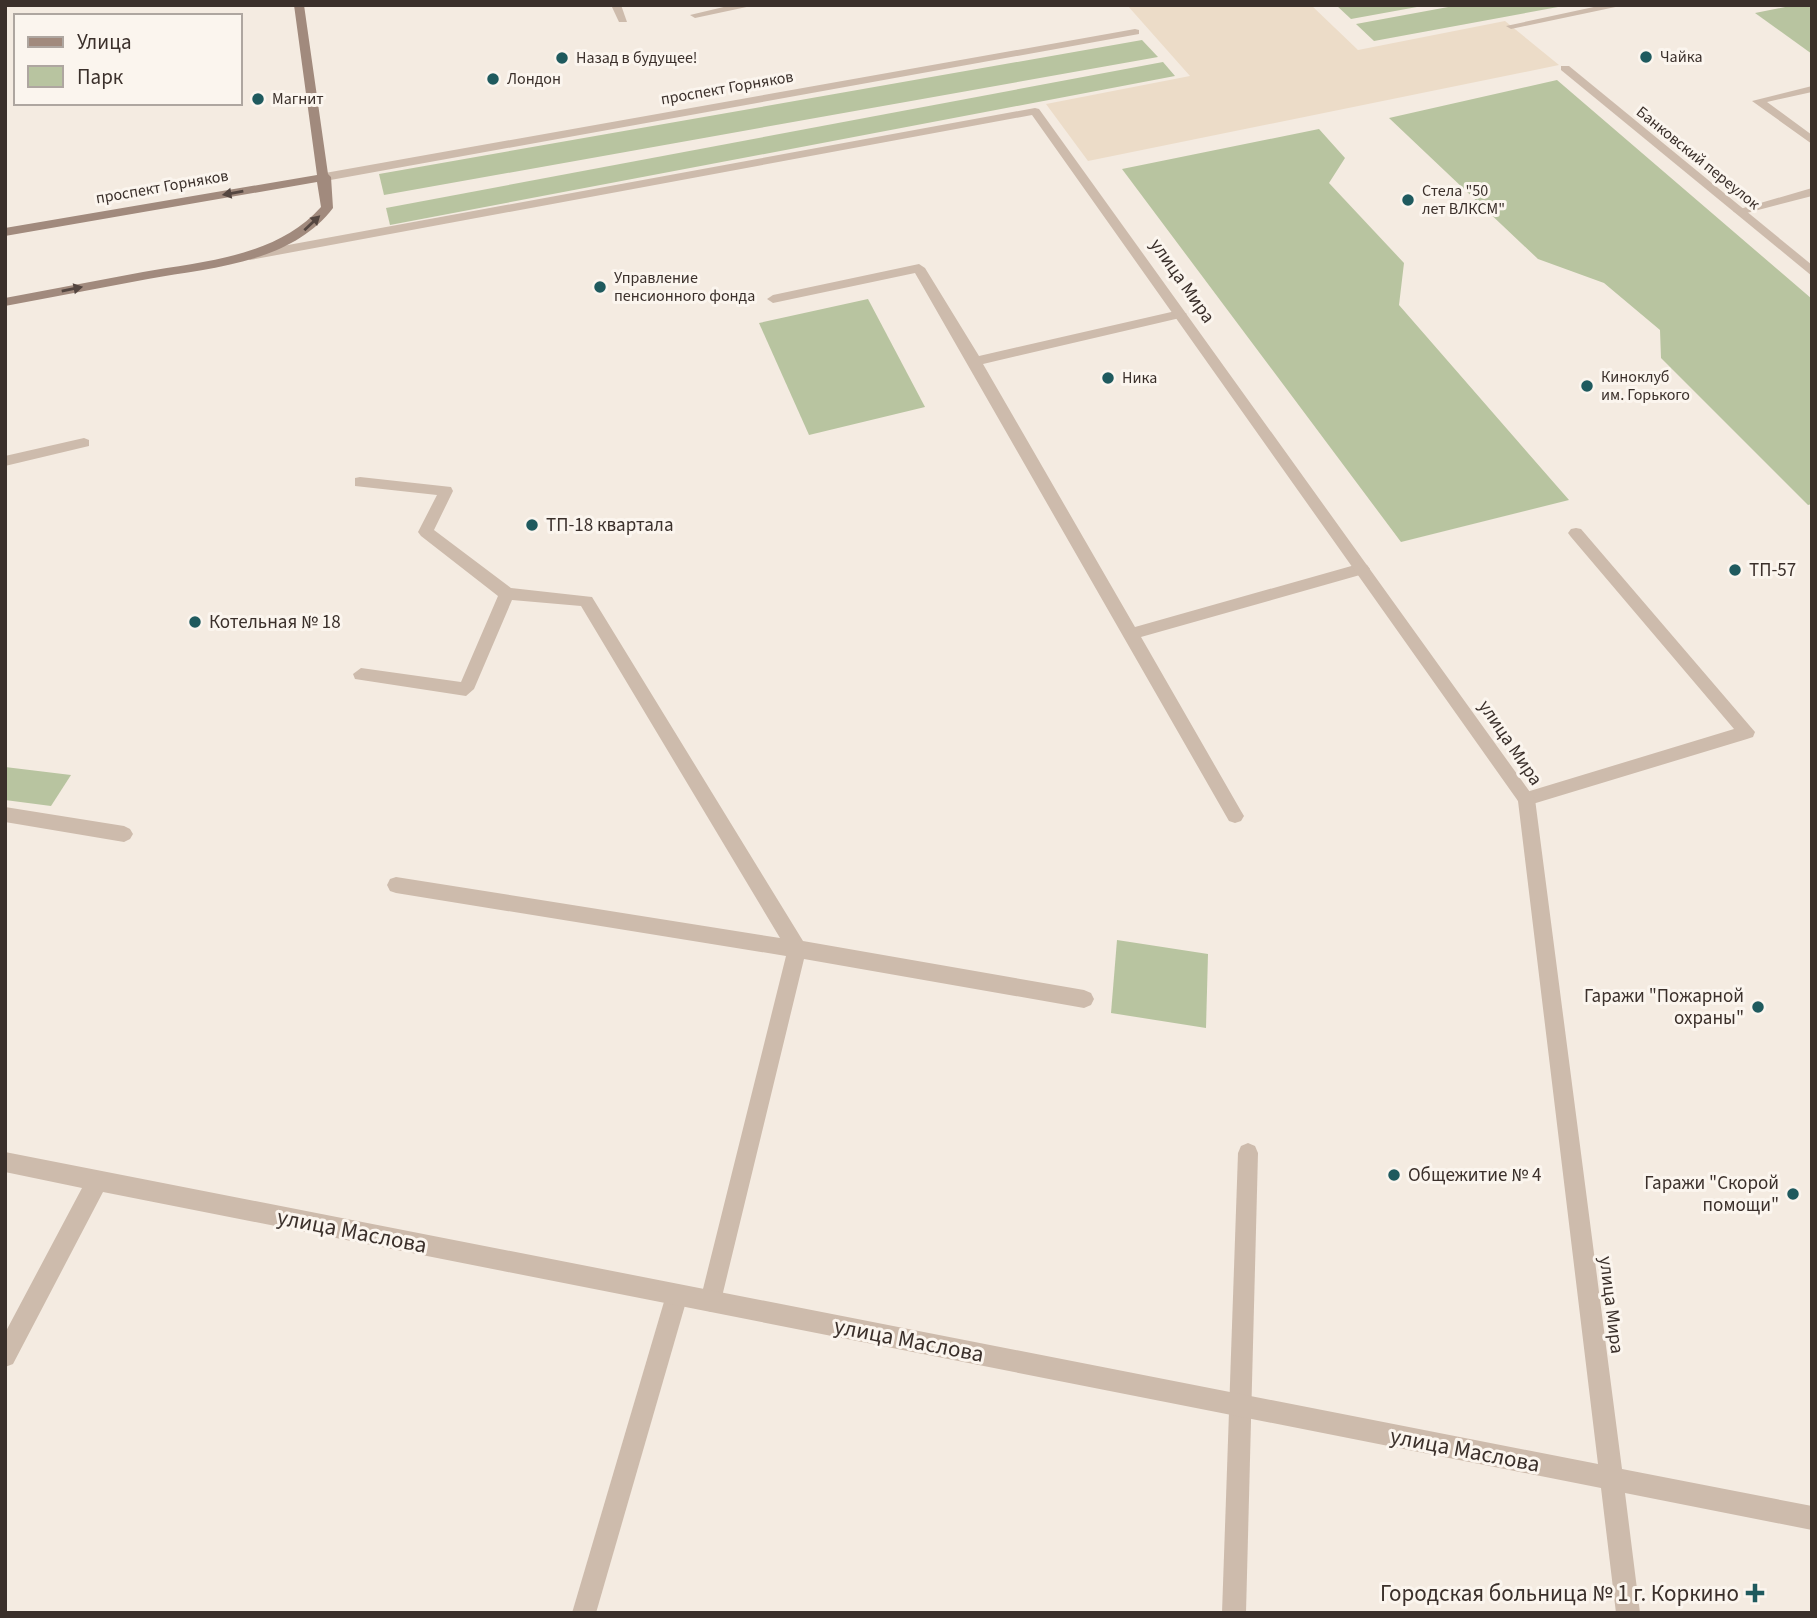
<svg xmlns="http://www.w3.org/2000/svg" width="1817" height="1618" viewBox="0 0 1817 1618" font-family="'Source Sans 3',sans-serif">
<rect width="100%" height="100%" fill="#f4ebe1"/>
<g fill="#b8c4a0">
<path d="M1336,5H1428L1351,19Z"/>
<path d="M1459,5H1569L1374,41L1356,24Z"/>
<path d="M1795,5H1812V54L1755,13Z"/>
<path d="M1142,40L1158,57L384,195L379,174Z"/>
<path d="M1163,62L1175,76L390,225L386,208Z"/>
<path d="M1557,80L1812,299V504L1808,505L1661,358L1660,330L1604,283L1538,259L1389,118Z"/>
<path d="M1319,129L1345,158L1329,183L1404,263L1399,305L1569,500L1401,542L1122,169Z"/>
<path d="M868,299L925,407L809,435L759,323Z"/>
<path d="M5,767L71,775L51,806L5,800Z"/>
<path d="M1117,940L1208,954L1206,1028L1111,1013Z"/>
</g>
<path fill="#ecdcc8" d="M1127,5H1311L1358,50L1505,21L1559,65L1088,161L1046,104L1190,76Z"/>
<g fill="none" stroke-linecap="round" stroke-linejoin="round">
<g fill="#cdbbac" fill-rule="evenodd">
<path d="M611,5H621L627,22H619Z"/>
<path d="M732,5H756L695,18L690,15Z"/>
<path d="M1812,86V92L1767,102L1812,135V144L1752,101Z"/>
<path d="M1812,188V196L1739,215L1733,211Z"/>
<path d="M919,264L925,268L979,356L1180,310L1187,314L1180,318L983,364L1135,627L1362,563L1367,565L1370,569L1367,573L1141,637L1241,811L1244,816L1241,821L1235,823L1229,821L915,273L773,303L767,299L773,295Z"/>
<path d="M84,438L89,440V446L5,466V456Z"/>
<path d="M360,477L451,487L453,491L434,530L511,588L592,597L803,941L1084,990L1091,993L1094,999L1091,1005L1084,1008L804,959L719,1309L711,1312L703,1309L700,1301L786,956L396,893L390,891L387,885L390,879L396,877L780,938L581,606L512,600L474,689L466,696L355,679L353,674L361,668L461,682L498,596L421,536L418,532L437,495L355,486V478Z"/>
<path d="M1576,528L1581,529L1755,732L1753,737L1747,739L1526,806L1520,804L1517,799L1520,794L1734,729L1571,537L1568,533L1571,529Z"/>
<path d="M5,807L124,826L130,829L133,834L130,839L124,842L5,822Z"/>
<path d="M1248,1143L1255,1146L1258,1153L1246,1613H1222L1238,1153L1241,1146Z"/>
<path d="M677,1284L685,1287L688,1295L596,1613H572L666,1295L669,1287Z"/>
</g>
<g fill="#cdbbac" fill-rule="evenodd">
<path d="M1603,5H1625L1511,29L1506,26Z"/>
<path d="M1135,29L1139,30V34L325,181L319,177L325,173Z"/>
<path d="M1561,66H1569L1812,265V276L1561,70Z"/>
<path d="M1035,108L1039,109L1535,799L1622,1469L1812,1506V1530L1625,1493L1640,1613H1616L1601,1488L103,1192L13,1364L5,1367V1333L82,1188L5,1172V1152L1598,1464L1518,801L1032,115L250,260L244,256L250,252Z"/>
</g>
<path fill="#a18a7d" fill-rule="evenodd" d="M294,5H304L328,174L331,177L333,208C290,264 211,267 148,279C100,288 53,297 5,306V298C51,289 97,281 143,272C205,261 276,257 321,207L317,182L5,236V228L317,175Z"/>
</g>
<defs><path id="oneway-solid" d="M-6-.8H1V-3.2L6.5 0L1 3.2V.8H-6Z" transform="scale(1.75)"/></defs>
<g fill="#544640">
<use href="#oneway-solid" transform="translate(233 193) rotate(170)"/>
<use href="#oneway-solid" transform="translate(312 223) rotate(-43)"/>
<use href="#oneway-solid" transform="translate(72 289) rotate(-11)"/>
</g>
<g fill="#1f5a5e" stroke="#fbf5ee" stroke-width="2.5">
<circle cx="1646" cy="57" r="7"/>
<circle cx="562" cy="58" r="7"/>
<circle cx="493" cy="79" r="7"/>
<circle cx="258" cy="99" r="7"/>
<circle cx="1408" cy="200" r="7"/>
<circle cx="600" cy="287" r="7"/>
<circle cx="1108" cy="378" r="7"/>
<circle cx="1587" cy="386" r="7"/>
<circle cx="532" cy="525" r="7"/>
<circle cx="1735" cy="570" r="7"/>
<circle cx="195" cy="622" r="7"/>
<circle cx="1758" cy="1007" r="7"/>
<circle cx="1394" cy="1175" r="7"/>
<circle cx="1793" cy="1194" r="7"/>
<path d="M1751.5 1582.5h7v7h7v7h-7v7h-7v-7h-7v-7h7z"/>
</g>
<g text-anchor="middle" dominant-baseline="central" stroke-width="6" stroke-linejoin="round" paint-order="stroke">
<g font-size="16" fill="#3b302b" stroke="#fbf5ee" text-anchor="start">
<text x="1660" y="57">Чайка</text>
<text x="576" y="58">Назад в будущее!</text>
<text x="507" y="79">Лондон</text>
<text x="272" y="99">Магнит</text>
<text x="1422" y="191">Стела "50<tspan x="1422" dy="18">лет ВЛКСМ"</tspan></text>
<text x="614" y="278">Управление<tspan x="614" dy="18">пенсионного фонда</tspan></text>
<text x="1601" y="377">Киноклуб<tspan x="1601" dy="18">им. Горького</tspan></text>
<text x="1122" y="378">Ника</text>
</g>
<g font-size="16" fill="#3b302b" stroke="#fbf5ee">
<text transform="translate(727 88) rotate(-10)">проспект Горняков</text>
<text transform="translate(1698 158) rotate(39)">Банковский переулок</text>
<text transform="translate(162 187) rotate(-10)">проспект Горняков</text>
</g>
<g font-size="19" fill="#3b302b" stroke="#fbf5ee">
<text transform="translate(1182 281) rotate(55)">улица Мира</text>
<text transform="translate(1510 743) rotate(56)">улица Мира</text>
<text transform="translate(1611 1305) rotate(83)">улица Мира</text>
</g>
<g font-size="19" fill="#3b302b" stroke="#fbf5ee" text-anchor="start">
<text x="546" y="525">ТП-18 квартала</text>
<text x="1749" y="570">ТП-57</text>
<text x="209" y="622">Котельная № 18</text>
<text x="1744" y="996" text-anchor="end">Гаражи "Пожарной<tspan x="1744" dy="22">охраны"</tspan></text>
<text x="1408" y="1175">Общежитие № 4</text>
<text x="1779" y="1183" text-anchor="end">Гаражи "Скорой<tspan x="1779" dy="22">помощи"</tspan></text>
</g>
<g font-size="23" fill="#3b302b" stroke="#fbf5ee">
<text transform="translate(352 1231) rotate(11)">улица Маслова</text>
<text transform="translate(909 1340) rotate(11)">улица Маслова</text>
<text transform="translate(1465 1450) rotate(11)">улица Маслова</text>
</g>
<g font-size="23" fill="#3b302b" stroke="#fbf5ee" text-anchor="end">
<text x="1739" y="1593">Городская больница № 1 г. Коркино</text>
</g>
</g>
<rect width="1817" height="1618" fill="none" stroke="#3b302b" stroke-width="14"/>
<rect x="14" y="14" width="228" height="91" fill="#fbf5ee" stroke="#aea6a0" stroke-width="2"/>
<rect x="28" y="37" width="35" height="10" fill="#a18a7d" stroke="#aea6a0" stroke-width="2"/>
<text x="77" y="49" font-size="21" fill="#3b302b">Улица</text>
<rect x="28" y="66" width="35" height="21" fill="#b8c4a0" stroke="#aea6a0" stroke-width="2"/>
<text x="77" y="84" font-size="21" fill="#3b302b">Парк</text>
</svg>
